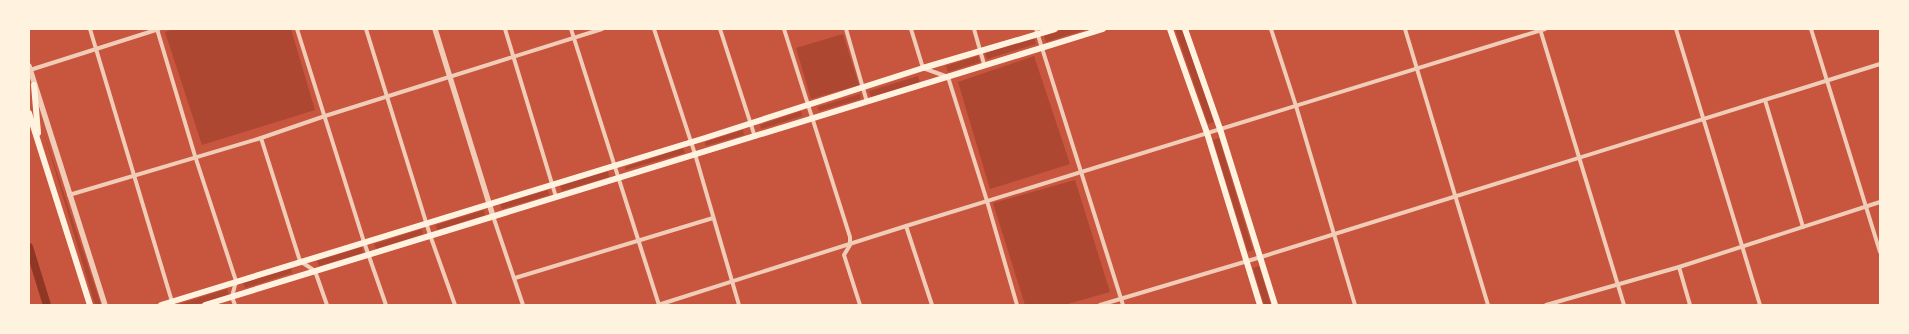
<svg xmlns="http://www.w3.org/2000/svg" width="1909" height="334" viewBox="0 0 1909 334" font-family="'Varela Round',sans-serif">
<rect width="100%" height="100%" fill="#c8553d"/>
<g fill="#ae4732">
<path d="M173,29H291L315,110L202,145L165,32Z"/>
<path d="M1065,29H1088L1046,42L1044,36Z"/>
<path d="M1175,29H1183L1214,122L1208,124Z"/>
<path d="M843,34L859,85L811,99L796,48Z"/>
<path d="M1034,38L1036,44L987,59L985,53Z"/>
<path d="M978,56L980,62L948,72L946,66Z"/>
<path d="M1034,56L1070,164L990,189L958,82Z"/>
<path d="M918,76L920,83L871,97L869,91Z"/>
<path d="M860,94L861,99L819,111L817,107Z"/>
<path d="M801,111L802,116L761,129L760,125Z"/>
<path d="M743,130L744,135L705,146V142Z"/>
<path d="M44,133L101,305H95Z"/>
<path d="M1219,138L1253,250L1248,252L1213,140Z"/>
<path d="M683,148L685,153L625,170V167Z"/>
<path d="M608,171L609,177L562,191L560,186Z"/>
<path d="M1075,180L1110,292L1064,305H1025L993,203Z"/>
<path d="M548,190L549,195L502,209L500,204Z"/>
<path d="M484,210L485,215L437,230L436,225Z"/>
<path d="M422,229L423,234L376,249L374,244Z"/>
<path d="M362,247L363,253L319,266L317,261Z"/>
<path d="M1259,266L1271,305H1264L1253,268Z"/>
<path d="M291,268L292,273L245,288L243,283Z"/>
<path d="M227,289L229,295L194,305L179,304Z"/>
</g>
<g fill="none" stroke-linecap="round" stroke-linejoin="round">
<path stroke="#8f3625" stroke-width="8" d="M29,247L47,305"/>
<g stroke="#f1ccb7" stroke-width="4">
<path d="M90,29L173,305"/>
<path d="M157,29L195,156L236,281L232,297L235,305"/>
<path d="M297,29L364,242L386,305"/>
<path d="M366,29L430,235L455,305"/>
<path d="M505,29L556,197"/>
<path d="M571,29L659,305"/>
<path d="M654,29L695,154L739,305"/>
<path d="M720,29L755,137"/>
<path d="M784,29L850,237V245L844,255L860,305"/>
<path d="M846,29L867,102"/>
<path d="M911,29L923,68L948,77L987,201L1017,305"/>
<path d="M974,29L984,64"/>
<path d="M1036,29L1123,305"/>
<path d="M1271,29L1296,106L1355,305"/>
<path d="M1405,29L1488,305"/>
<path d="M1540,29L1624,305"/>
<path d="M1676,29L1760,305"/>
<path d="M1811,29L1880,252"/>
<path d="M30,70L159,29"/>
<path d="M1765,100L1803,227"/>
<path d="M261,138L300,261L315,271L327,305"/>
<path d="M69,195L261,138L325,116L602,29"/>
<path d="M493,216L523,305"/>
<path d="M906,226L932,305"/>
<path d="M1679,267L1690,305"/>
<path d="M515,278L713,218"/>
<path d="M658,305L906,226L1545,29"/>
<path d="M1100,305L1261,257L1880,64"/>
<path d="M1546,305L1679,267L1880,202"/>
</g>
<g stroke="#f1ccb7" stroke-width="5.5">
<path d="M435,29L493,216"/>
<path d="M29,66L105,305"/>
</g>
<g stroke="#fff3e0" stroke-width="6">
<path d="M1170,29L1207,133L1260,305"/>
<path d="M1185,29L1220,129L1275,305"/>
<path d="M34,85L38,133"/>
<path d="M29,113L90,305"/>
<path d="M161,305L705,138L923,68L1055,29"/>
<path d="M205,305L1103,29"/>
</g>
</g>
<rect width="1909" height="334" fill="none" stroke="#fff3e0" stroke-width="60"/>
</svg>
